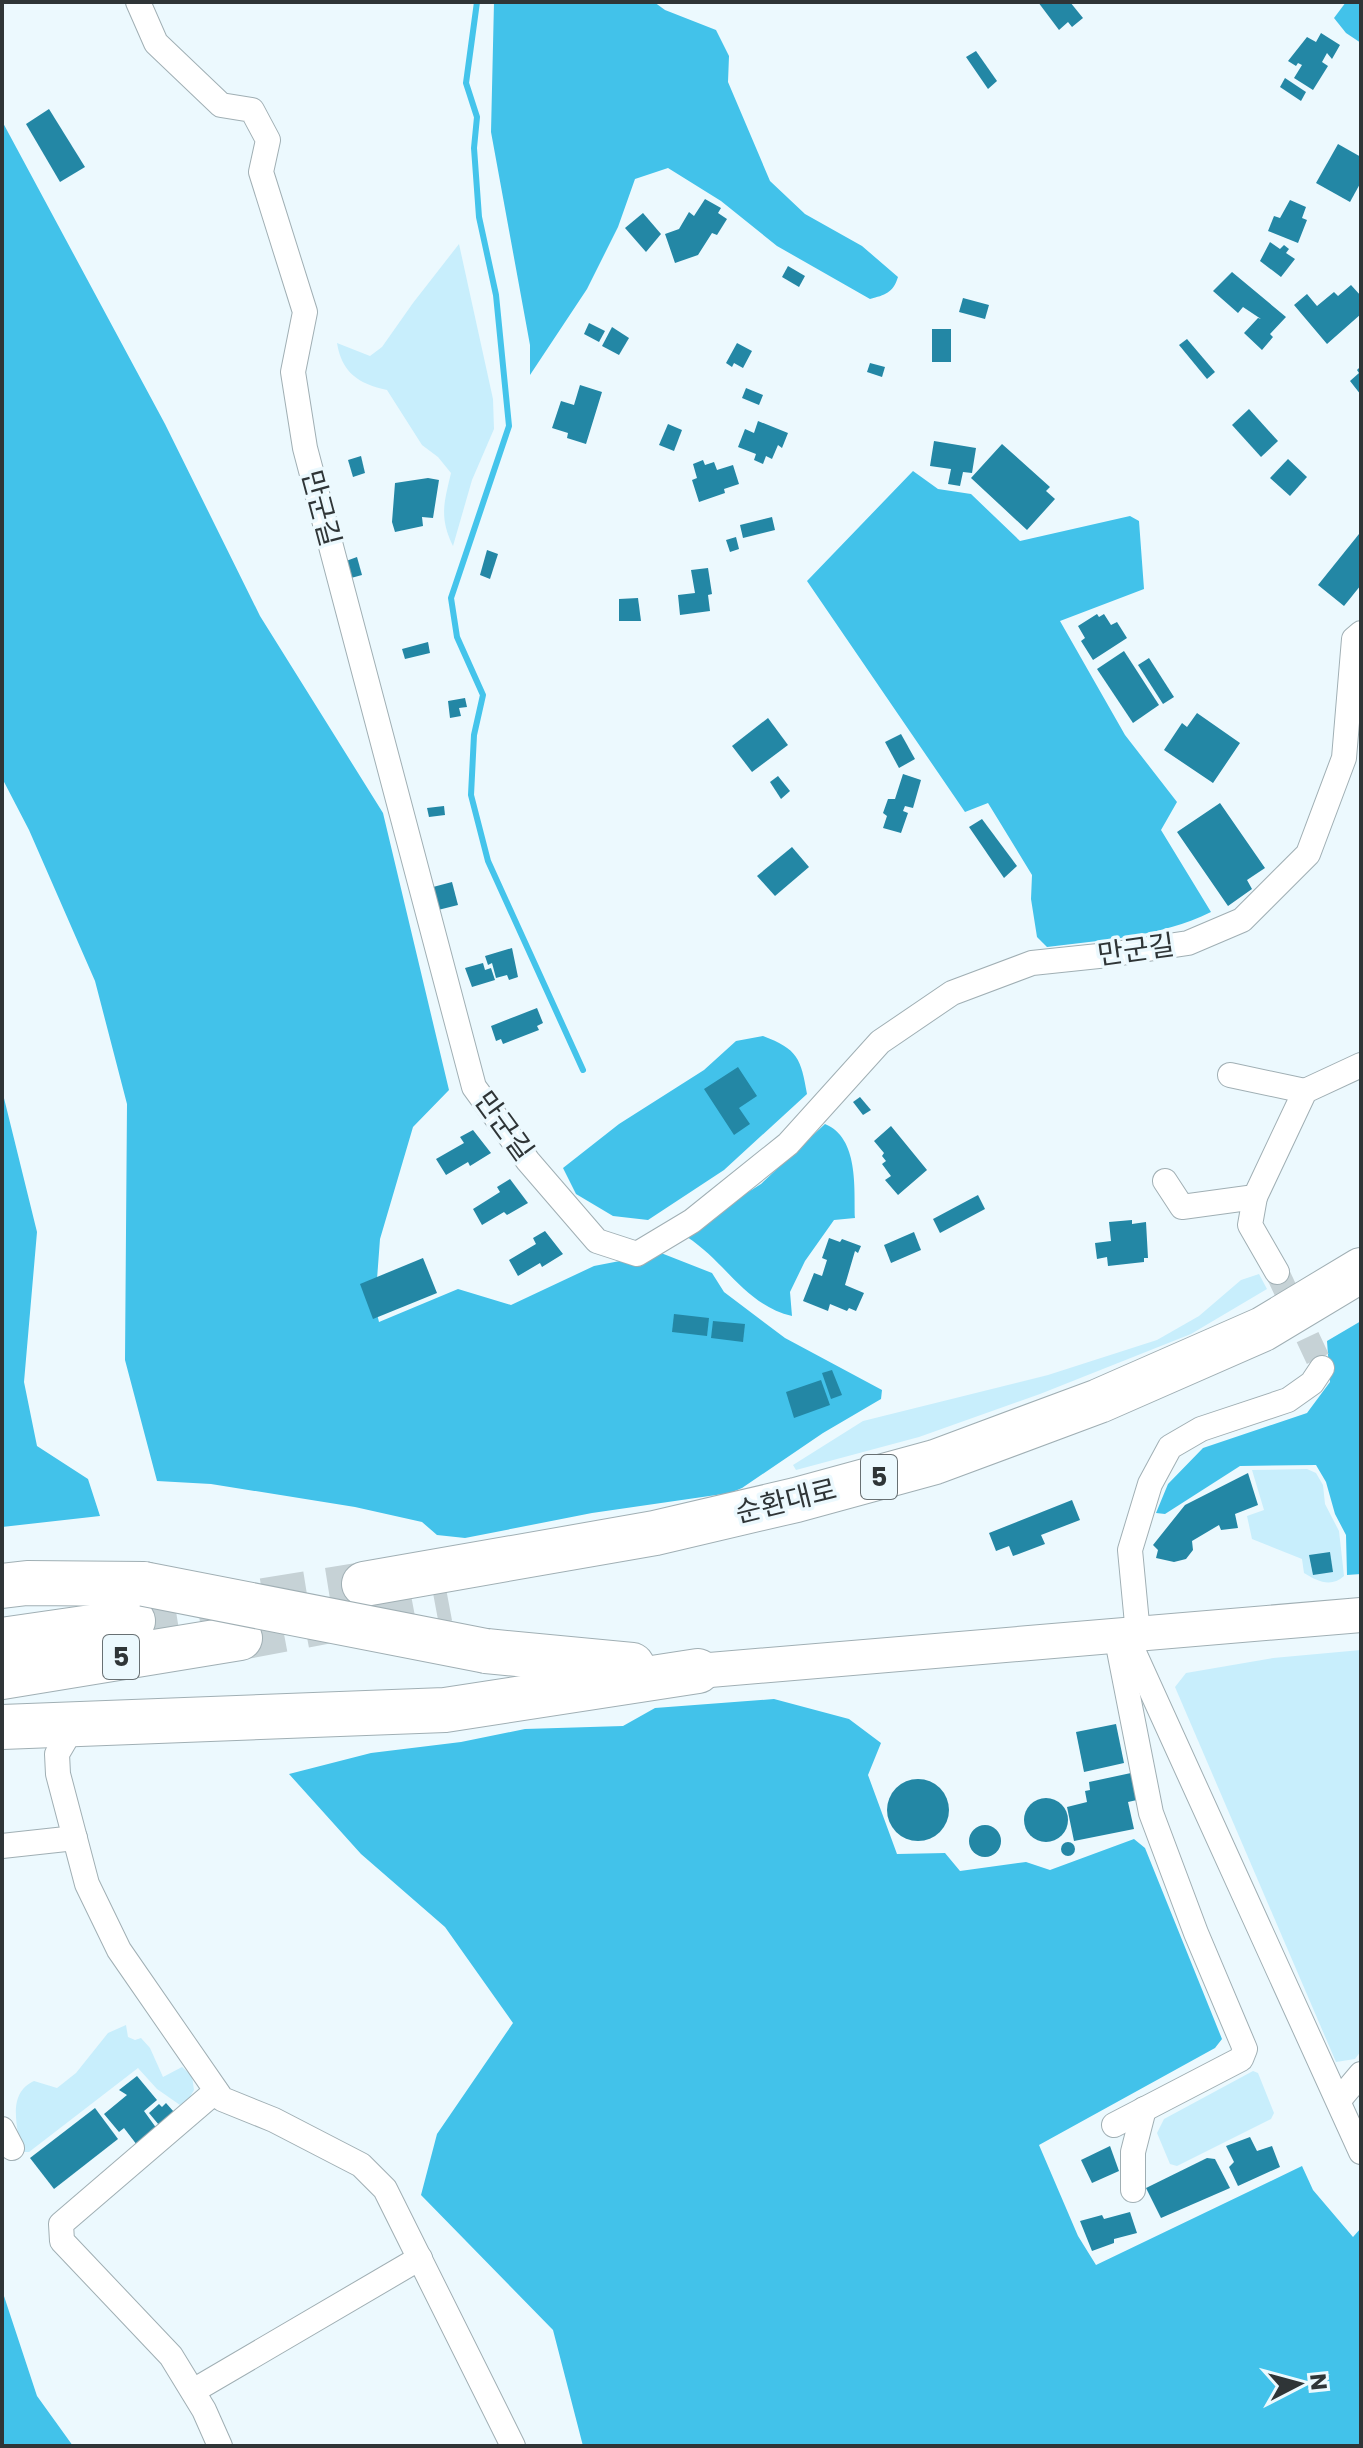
<svg xmlns="http://www.w3.org/2000/svg" width="1363" height="2448" viewBox="0 0 1363 2448" font-family="Poppins,'Noto Sans KR',sans-serif">
<rect width="100%" height="100%" fill="#ecf9fe"/>
<g fill="#c8eefc">
<path d="M459,244L493,399L494,429L472,480L453,546C439,517 444,503 451,473L438,457L422,445L387,390C359,384 342,373 337,343L370,356L382,347L413,303Z"/>
<path d="M1259,1274L1267,1289L1191,1334L1040,1394L919,1437L796,1470L793,1465L863,1421L1048,1375L1157,1340L1199,1316L1241,1280Z"/>
<path d="M1307,1469L1316,1473L1323,1485L1325,1504L1339,1531L1344,1576C1331,1588 1317,1581 1304,1573L1302,1559L1252,1539L1247,1516L1264,1510L1252,1470Z"/>
<path d="M1361,1650V2051L1355,2059L1336,2062L1175,1687L1186,1673L1273,1658Z"/>
<path d="M126,2025L128,2037L135,2040L141,2038L150,2048L163,2077L182,2067L192,2076L194,2090L188,2100L180,2105L157,2089L138,2068L29,2152H21C18,2127 6,2094 34,2081L57,2088L76,2073L108,2033Z"/>
<path d="M1253,2071L1258,2073L1274,2113L1271,2119L1177,2166L1170,2164L1157,2133L1164,2119Z"/>
</g>
<g fill="#42c2ea">
<path d="M494,2H654L665,10L716,30L729,56L728,82L770,181L805,214L862,246L898,277C893,293 885,295 870,299L777,246L721,201L668,168L635,179L618,227L587,289L530,375V345L491,132Z"/>
<path d="M1346,2H1361V43L1346,33L1334,18Z"/>
<path d="M2,121L165,424L260,616L383,813L449,1090L413,1127L380,1239L375,1306L379,1322L458,1289L511,1305L594,1266L661,1253L712,1273L724,1292L785,1338L882,1390L881,1399L823,1433L742,1488L730,1493L592,1513L465,1538L437,1535L422,1522L355,1507L211,1484L157,1481L125,1360L127,1104L95,981L29,830L2,778Z"/>
<path d="M913,471L938,489L971,494L1020,541L1130,516L1139,521L1144,589L1060,621L1125,735L1177,802L1161,830L1211,912C1160,937 1103,940 1047,947L1037,937L1031,899L1032,875L988,803L965,812L807,581Z"/>
<path d="M763,1036C798,1049 801,1059 807,1094L724,1170L648,1220L613,1216L576,1194L563,1168L619,1124L704,1070L736,1041Z"/>
<path d="M2,1090L37,1232L24,1382L37,1446L88,1479L100,1516L2,1527Z"/>
<path d="M825,1124C859,1138 854,1188 855,1218L834,1220L805,1261L790,1292L792,1316C745,1305 726,1262 687,1237L704,1220L761,1184Z"/>
<path d="M1361,1321V1574L1347,1575L1346,1535L1335,1514L1326,1482L1316,1465L1240,1466L1165,1514L1156,1513L1168,1484L1203,1448L1307,1413L1330,1382L1327,1341Z"/>
<path d="M774,1699L849,1719L881,1743L868,1775L897,1854L945,1853L960,1871L1026,1862L1050,1870L1134,1839L1145,1848L1222,2039L1215,2048L1039,2145L1078,2236L1096,2265L1302,2166L1313,2190L1353,2237L1361,2228V2446H583L553,2330L421,2195L437,2134L513,2023L445,1927L361,1854L289,1774L371,1753L461,1742L525,1729L623,1726L655,1708Z"/>
<path d="M2,2290L37,2396L73,2446H2Z"/>
</g>
<g fill="none" stroke-linecap="round" stroke-linejoin="round">
<path stroke="#44c4eb" stroke-width="6" d="M477,2L466,83L477,117L474,148L479,217L496,295L509,426L451,598L457,637L483,695L474,735L471,795L488,861L583,1070"/>
</g>
<g fill="#2387a5">
<path d="M1038,2H1070L1083,18L1072,27L1068,22L1059,30Z"/>
<path d="M1321,33L1340,45L1332,59L1327,53L1322,62L1328,66L1313,90L1294,78L1302,65L1298,63L1296,66L1288,61L1307,37L1316,42Z"/>
<path d="M976,51L997,81L988,89L966,57Z"/>
<path d="M1285,78L1306,92L1301,101L1280,87Z"/>
<path d="M49,109L85,167L60,182L26,124Z"/>
<path d="M1338,144L1361,157V182L1350,202L1316,183Z"/>
<path d="M705,199L721,208L718,213L727,219L717,235L712,233L698,255L675,263L665,234L679,229L689,212L694,216Z"/>
<path d="M1290,200L1306,207L1302,218L1307,220L1298,243L1268,231L1274,216L1280,218Z"/>
<path d="M643,213L661,234L646,252L625,228Z"/>
<path d="M1270,242L1280,249L1284,245L1289,249L1286,253L1295,259L1281,277L1260,261Z"/>
<path d="M788,266L805,276L799,287L782,277Z"/>
<path d="M1232,272L1286,317L1270,334L1273,337L1262,350L1244,333L1258,318L1261,319L1243,307L1238,313L1213,291Z"/>
<path d="M1351,285L1361,296V314L1327,344L1294,305L1307,294L1317,306L1334,292L1338,296Z"/>
<path d="M963,298L989,305L985,319L959,312Z"/>
<path d="M589,323L605,331L599,342L584,334Z"/>
<path d="M612,327L629,338L619,355L602,346Z"/>
<rect x="932" y="329" width="19" height="33"/>
<path d="M1187,339L1215,372L1207,379L1179,345Z"/>
<path d="M737,343L752,351L743,368L734,363L732,367L726,363Z"/>
<path d="M870,363L885,367L882,377L867,372Z"/>
<path d="M1361,366V395L1350,381L1359,373L1357,370Z"/>
<path d="M580,385L602,392L586,444L567,438L568,433L552,428L561,401L574,405Z"/>
<path d="M746,388L763,395L759,405L742,398Z"/>
<path d="M1249,409L1278,441L1261,457L1232,425Z"/>
<path d="M758,421L788,433L782,448L778,445L772,459L766,456L763,464L754,460L756,454L738,447L745,429L754,433Z"/>
<path d="M668,424L682,430L674,451L659,445Z"/>
<path d="M934,441L976,448L972,473L963,472L960,486L948,484L951,469L930,466Z"/>
<path d="M1002,444L1050,487L1046,491L1055,499L1027,530L971,478Z"/>
<path d="M361,456L365,473L353,477L348,460Z"/>
<path d="M1288,459L1307,477L1290,496L1270,478Z"/>
<path d="M703,460L705,465L714,462L717,470L733,465L739,484L724,489L725,493L699,502L692,480L697,478L693,464Z"/>
<path d="M428,478L439,480L433,518L422,517L423,526L395,532L392,522L395,483Z"/>
<path d="M772,517L775,530L743,538L740,525Z"/>
<path d="M1359,534L1361,585L1344,606L1318,585Z"/>
<path d="M736,537L739,549L730,552L726,540Z"/>
<path d="M487,550L498,554L490,579L480,575Z"/>
<path d="M357,557L362,575L351,578L346,561Z"/>
<path d="M708,568L712,594L708,595L710,611L680,615L678,595L695,593L691,570Z"/>
<path d="M638,598L641,621H619V599Z"/>
<path d="M1097,614L1099,617L1104,614L1111,625L1117,622L1127,638L1093,660L1081,641L1085,638L1078,626Z"/>
<path d="M428,642L430,653L405,659L402,649Z"/>
<path d="M1124,651L1159,705L1133,723L1097,669Z"/>
<path d="M1149,658L1174,697L1163,704L1138,665Z"/>
<path d="M465,698L467,707L459,708L461,716L450,718L448,701Z"/>
<path d="M1197,713L1240,743L1213,783L1164,750L1182,723L1187,727Z"/>
<path d="M768,718L788,745L752,772L732,746Z"/>
<path d="M901,734L915,759L899,768L885,742Z"/>
<path d="M903,774L921,780L913,808L905,806L903,811L908,813L901,833L883,828L887,816L883,813L888,799H895Z"/>
<path d="M778,776L790,791L781,799L770,782Z"/>
<path d="M1220,803L1265,868L1247,880L1252,889L1228,906L1177,832Z"/>
<path d="M444,806L445,815L429,817L427,808Z"/>
<path d="M982,819L1017,866L1004,878L969,827Z"/>
<path d="M792,847L809,867L775,896L757,876Z"/>
<path d="M452,882L458,905L438,910L433,887Z"/>
<path d="M512,948L518,977L509,980L507,975L496,978L492,963L488,965L485,956Z"/>
<path d="M483,963L485,970L491,968L495,980L472,987L465,968Z"/>
<path d="M537,1008L543,1023L537,1026L539,1030L503,1044L501,1039L496,1041L491,1026Z"/>
<path d="M738,1067L757,1096L739,1108L750,1124L734,1135L704,1089Z"/>
<path d="M860,1097L871,1110L863,1115L853,1102Z"/>
<path d="M891,1126L927,1170L898,1195L885,1180L891,1176L882,1164L886,1161L882,1156L884,1153L874,1141Z"/>
<path d="M473,1130L491,1153L470,1166L468,1162L446,1175L436,1159L464,1143L460,1137Z"/>
<path d="M510,1179L528,1203L507,1215L504,1212L482,1225L473,1209L500,1192L497,1187Z"/>
<path d="M978,1195L985,1209L940,1233L933,1219Z"/>
<path d="M1132,1220V1224L1146,1222L1148,1258H1144V1262L1108,1266L1107,1257L1097,1259L1095,1243L1111,1241L1109,1222Z"/>
<path d="M545,1231L563,1254L542,1267L540,1263L518,1276L509,1260L536,1244L533,1238Z"/>
<path d="M914,1232L921,1250L891,1263L884,1245Z"/>
<path d="M829,1238L840,1242L842,1239L861,1246L858,1253L855,1251L845,1285L864,1293L856,1311L849,1308L847,1311L830,1304L828,1311L803,1301L814,1273L822,1276L827,1260L822,1258Z"/>
<path d="M423,1258L437,1293L373,1319L360,1284Z"/>
<path d="M674,1314L709,1318L707,1336L672,1332Z"/>
<path d="M713,1321L745,1324L743,1342L711,1338Z"/>
<path d="M832,1370L842,1395L831,1399L822,1373Z"/>
<path d="M821,1380L830,1405L794,1418L786,1392Z"/>
<path d="M1248,1473L1258,1505L1235,1514L1238,1528L1221,1530L1219,1525L1192,1541L1193,1550L1186,1559L1174,1562L1156,1558L1158,1550L1153,1545L1185,1505Z"/>
<path d="M1072,1500L1080,1520L1041,1535L1045,1544L1013,1556L1009,1546L996,1551L989,1533Z"/>
<path d="M1330,1552L1333,1572L1313,1575L1309,1555Z"/>
<path d="M1116,1724L1124,1763L1084,1772L1076,1732Z"/>
<path d="M1131,1773L1137,1800L1128,1802L1134,1829L1074,1841L1067,1807L1087,1802L1085,1791L1090,1790L1089,1782Z"/>
<circle cx="918" cy="1810" r="31"/>
<circle cx="1046" cy="1820" r="22"/>
<circle cx="985" cy="1841" r="16"/>
<circle cx="1068" cy="1849" r="7"/>
<path d="M137,2076L157,2100L144,2111L157,2129L137,2145L124,2128L119,2132L104,2114L127,2095L119,2090Z"/>
<path d="M166,2103L174,2112L159,2125L149,2113L159,2104L162,2107Z"/>
<path d="M95,2108L118,2139L54,2189L30,2158Z"/>
<path d="M1250,2137L1257,2151L1272,2146L1280,2167L1238,2186L1229,2167L1234,2162L1226,2146Z"/>
<path d="M1110,2146L1119,2171L1092,2183L1081,2160Z"/>
<path d="M1207,2158L1215,2159L1230,2188L1161,2218L1146,2188Z"/>
<path d="M1130,2212L1137,2233L1114,2239V2243L1092,2251L1080,2221L1102,2215L1104,2219Z"/>
</g>
<g fill="none" stroke-linecap="round" stroke-linejoin="round">
<path stroke="#c6d2d6" stroke-width="24" stroke-dasharray="24 12" stroke-linecap="butt" d="M1277,1272L1322,1368"/>
<g stroke="#c6d2d6" stroke-width="44" stroke-dasharray="44 22" stroke-linecap="butt">
<path d="M133,1621L364,1584"/>
<path d="M240,1638L448,1599"/>
</g>
<defs>
<g id="street">
<path d="M138,2L156,43L221,105L252,110L268,140L261,172L305,312L293,372L305,448L474,1087L528,1161L597,1241L637,1254L692,1221L788,1144L880,1042L952,993L1032,963L1108,955L1188,943L1242,920L1308,854L1344,758L1354,639L1361,633"/>
<path d="M1230,1075L1305,1091"/>
<path d="M1165,1181L1182,1207L1255,1197L1305,1091L1361,1065"/>
<path d="M1255,1197L1250,1225L1277,1272"/>
<path d="M1138,1634L1130,1550L1150,1484L1170,1447L1201,1429L1288,1400L1312,1383L1322,1368"/>
<path d="M1126,1635L1361,2152"/>
<path d="M74,1725L57,1754L58,1774L87,1884L119,1950L222,2099L274,2120L361,2165L385,2189L513,2446"/>
<path d="M2,1846L75,1838"/>
<path d="M216,2091L61,2224L62,2241L171,2356L204,2410L220,2446"/>
<path d="M1339,2100L1361,2074"/>
<path d="M1114,2125L1241,2059L1245,2049L1196,1933L1151,1813L1116,1635"/>
<path d="M2,2129L12,2148"/>
<path d="M1133,2190V2152L1144,2109"/>
<path d="M193,2391L420,2258"/>
</g>
<path id="secondary" d="M698,1671L1361,1615"/>
<g id="highway">
<path d="M364,1584L655,1533L796,1500L935,1462L1099,1401L1263,1329L1361,1270"/>
<path d="M2,1586L27,1583L144,1584"/>
<path d="M2,1640L133,1621"/>
<path d="M486,1651L632,1665"/>
<path d="M2,1677L240,1638"/>
<path d="M2,1727L445,1710L698,1671"/>
</g>
</defs>
<use href="#street" stroke="#a0afb4" stroke-width="26"/>
<use href="#secondary" stroke="#a0afb4" stroke-width="36"/>
<use href="#highway" stroke="#a0afb4" stroke-width="46"/>
<use href="#street" stroke="#fff" stroke-width="24"/>
<use href="#secondary" stroke="#fff" stroke-width="34"/>
<use href="#highway" stroke="#fff" stroke-width="44"/>
<defs>
<path id="highway-bridge" d="M144,1584L486,1651"/>
</defs>
<use href="#highway-bridge" stroke="#a0afb4" stroke-width="46" stroke-linecap="butt"/>
<use href="#highway-bridge" stroke="#fff" stroke-width="44"/>
</g>
<g text-anchor="middle" dominant-baseline="central" stroke-width="7" stroke-linejoin="round" paint-order="stroke">
<g fill="#ecf9fe" stroke="#687073" stroke-width="2">
<rect x="861" y="1455" width="36" height="44" rx="6"/>
<rect x="103" y="1635" width="36" height="44" rx="6"/>
</g>
<g font-size="26" font-weight="bold" fill="#2f3537">
<text x="879" y="1477">5</text>
<text x="121" y="1657">5</text>
</g>
<g font-size="28" fill="#2f3537" stroke="#ecf9fe">
<text transform="translate(321 508) rotate(75)">만군길</text>
<text transform="translate(1136 950) rotate(-8)">만군길</text>
<text transform="translate(504 1126) rotate(54)">만군길</text>
<text transform="translate(786 1501) rotate(-14)">순환대로</text>
</g>
</g>
<rect width="1363" height="2448" fill="none" stroke="#2f3537" stroke-width="8"/>
<g transform="translate(1299 2384) rotate(84)" stroke="#ecf9fe" stroke-width="6" paint-order="stroke">
<path d="M0-6L14 30L0 20L-14 30Z" fill="#2f3537"/>
<text y="-12" font-size="22" font-weight="bold" text-anchor="middle" fill="#2f3537">N</text>
</g>
</svg>
